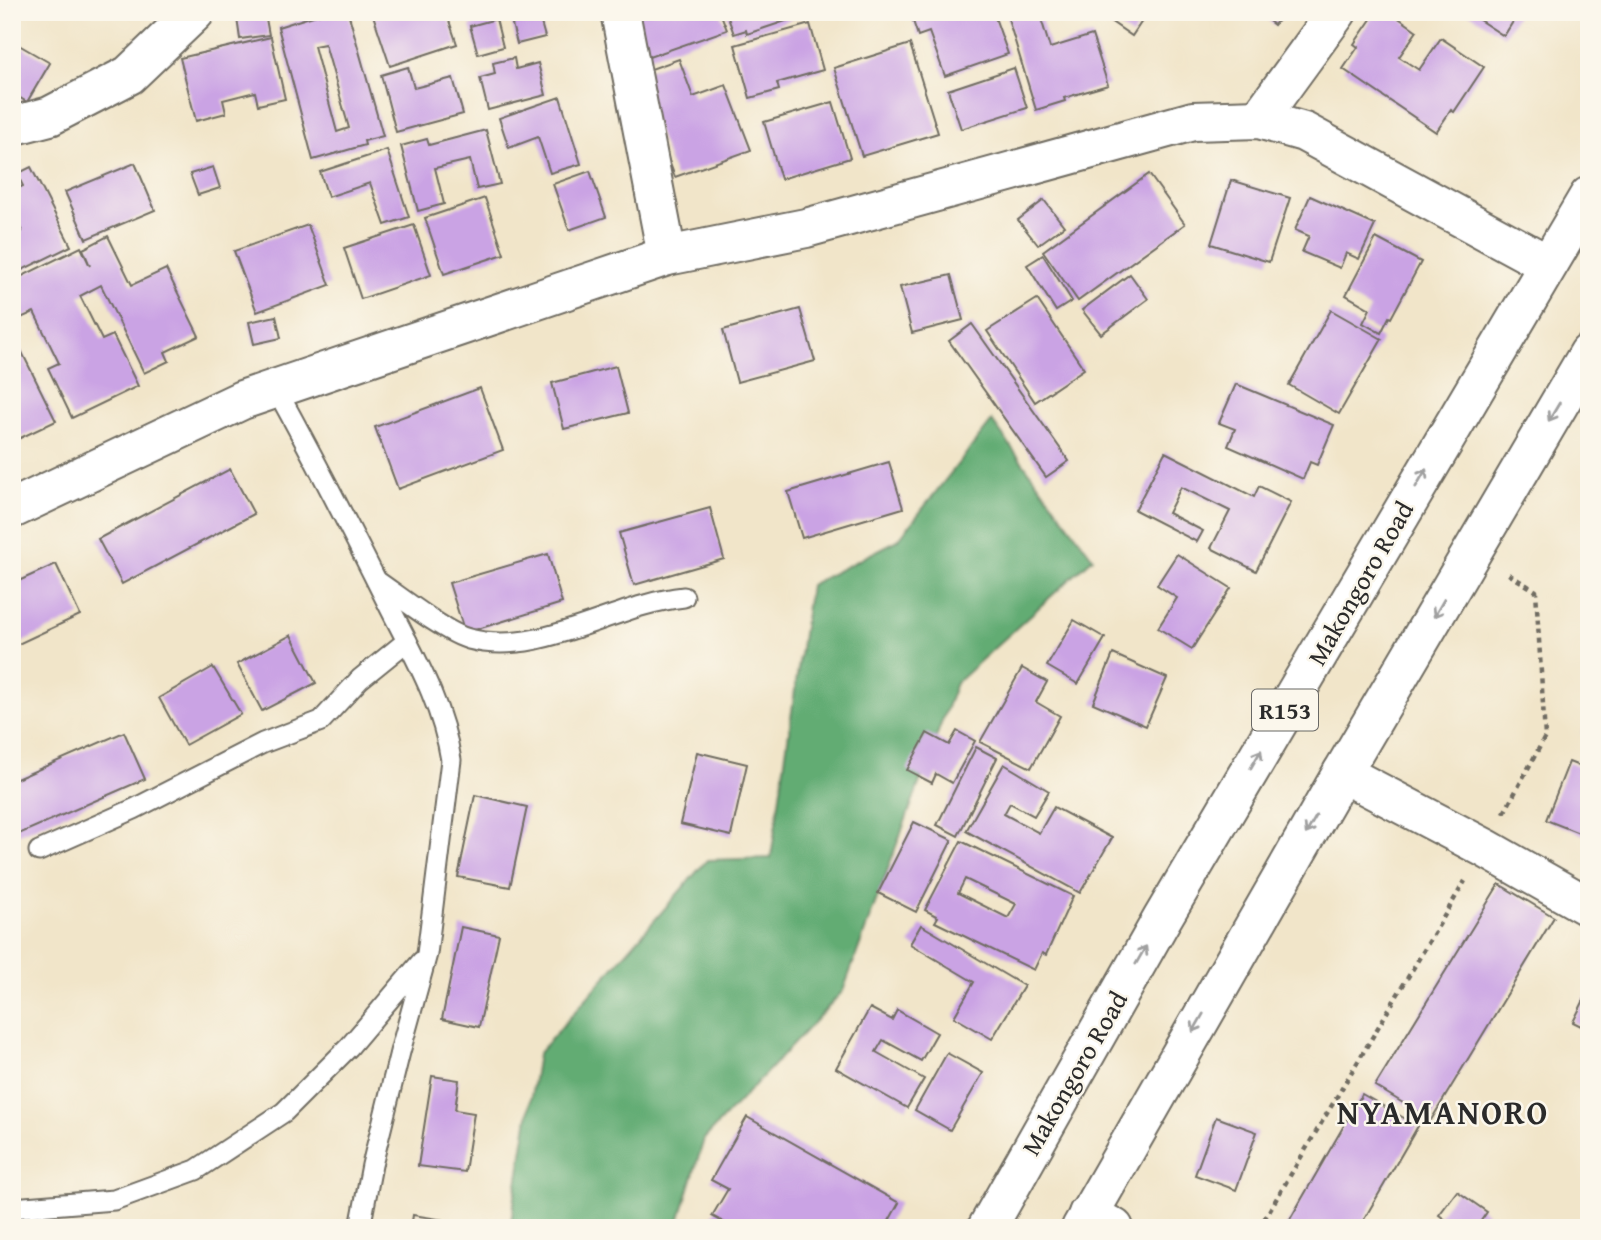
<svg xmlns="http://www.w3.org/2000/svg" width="1601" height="1240" viewBox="0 0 1601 1240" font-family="'Gentium Book Plus',serif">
<rect width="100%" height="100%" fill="#fbf7ec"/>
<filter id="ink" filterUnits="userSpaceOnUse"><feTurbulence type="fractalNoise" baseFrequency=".0143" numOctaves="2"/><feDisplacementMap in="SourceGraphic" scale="14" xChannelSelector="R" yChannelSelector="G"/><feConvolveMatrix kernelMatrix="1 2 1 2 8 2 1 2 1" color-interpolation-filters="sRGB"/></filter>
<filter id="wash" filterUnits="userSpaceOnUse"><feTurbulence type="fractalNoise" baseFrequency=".00686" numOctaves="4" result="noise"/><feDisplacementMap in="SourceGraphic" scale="28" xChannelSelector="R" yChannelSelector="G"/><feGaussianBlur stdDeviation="1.57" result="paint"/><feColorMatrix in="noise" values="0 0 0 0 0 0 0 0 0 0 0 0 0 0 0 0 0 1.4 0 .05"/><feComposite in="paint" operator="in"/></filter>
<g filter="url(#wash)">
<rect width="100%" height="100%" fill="#f1e5c9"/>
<path fill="#62ac73" stroke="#466c4f" stroke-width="2" d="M992,421L1093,558L956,683L843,991L704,1139L677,1228H510L538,1054L707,860L771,858L810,585L898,540Z"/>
<g id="blocks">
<g fill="#caa3e4" fill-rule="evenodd">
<path d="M326,12H348L383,136L364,141L365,145L313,160L278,27ZM325,44L349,128L337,132L314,46Z"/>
<path d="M372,12H446L457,44L390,66Z"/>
<path d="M467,12H488V13L468,18Z"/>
<path d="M509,12H538L545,37L517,44Z"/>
<path d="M633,12H720L727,30L649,57Z"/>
<path d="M726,12H806L807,14L747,34L746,30L734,34Z"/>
<path d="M910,12H993L1008,54L945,76L929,32L918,36Z"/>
<path d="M1006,12H1039L1050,48L1092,35L1108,85L1064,98L1065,101L1036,110Z"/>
<path d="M1097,12H1148L1132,36Z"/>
<path d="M1160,12H1175L1171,19Z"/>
<path d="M1258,12H1285L1274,25Z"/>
<path d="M1376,12H1390L1417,31L1399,57L1419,70L1441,38L1484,67L1454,112L1451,110L1436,132L1343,69L1358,47L1354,44Z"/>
<path d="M1467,12H1519L1504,36Z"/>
<path d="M265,13L269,35L240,39L237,18Z"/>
<path d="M496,19L503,47L478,54L470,26Z"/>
<path d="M810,24L823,70L777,83L779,90L750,98L735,45Z"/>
<path d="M271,37L285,99L258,105L255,92L223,100L226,113L196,121L180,58Z"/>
<path d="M12,41L50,63L27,102L12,93Z"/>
<path d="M910,44L938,133L862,156L834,68Z"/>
<path d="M514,58L516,69L538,63L546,95L488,110L480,78L495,74L493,63Z"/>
<path d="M679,59L693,97L726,85L751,150L675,177L637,74Z"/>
<path d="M408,67L414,88L453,78L463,114L396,132L381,75Z"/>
<path d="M1014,68L1027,108L961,129L948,90Z"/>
<path d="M560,97L581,164L550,173L538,137L509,148L499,118Z"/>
<path d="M833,102L850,158L781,179L764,122Z"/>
<path d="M486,130L500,184L477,189L470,160L435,168L444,204L418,211L401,146L427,139L429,145Z"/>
<path d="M387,150L409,217L385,225L370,183L328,197L320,172Z"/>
<path d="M135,163L155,210L86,239L65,192Z"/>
<path d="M31,167L71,246L12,275V236L22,231L12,212V191L23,186L17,174Z"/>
<path d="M213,167L220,188L198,195L190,174Z"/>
<path d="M590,171L606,217L569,230L553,184Z"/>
<path d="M1149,174L1185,224L1078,301L1043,251Z"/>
<path d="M1231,180L1290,198L1269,262L1211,244Z"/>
<path d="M1310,196L1375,225L1359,259L1346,253L1340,268L1302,252L1309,236L1295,230Z"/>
<path d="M485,198L504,254L444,274L425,218Z"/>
<path d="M1044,200L1064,226L1038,245L1018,220Z"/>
<path d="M308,225L330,285L257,312L234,251Z"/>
<path d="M414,225L431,275L361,299L344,248Z"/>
<path d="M108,236L132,285L166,269L199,336L165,352L169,361L144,373L101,285L80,296L102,340L113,335L138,386L72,418L48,368L59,363L34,312L12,322V281L81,247L90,266L83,249Z"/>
<path d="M1376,238L1421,262L1391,318L1389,317L1381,333L1363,323L1370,309L1346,295Z"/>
<path d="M1043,255L1072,301L1056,311L1027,265Z"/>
<path d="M1130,274L1148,299L1101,334L1082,310Z"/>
<path d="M951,275L963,320L912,333L900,287Z"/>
<path d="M1037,299L1084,369L1035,402L987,331Z"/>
<path d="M800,309L815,361L737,382L723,330Z"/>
<path d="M1331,310L1382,339L1339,414L1289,385Z"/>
<path d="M276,316L281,338L254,344L249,322Z"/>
<path d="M972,324L1069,461L1046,477L949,341Z"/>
<path d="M12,332L56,421L12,442Z"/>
<path d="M616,366L628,413L564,429L552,383Z"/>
<path d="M1236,384L1334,425L1317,465L1310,462L1303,479L1228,446L1235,429L1219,423Z"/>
<path d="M480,388L503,450L398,489L375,427Z"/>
<path d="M1165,452L1254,497L1259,486L1291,502L1256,571L1211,548L1230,511L1181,487L1168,513L1203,531L1197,542L1135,510Z"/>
<path d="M889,462L903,508L802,538L788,492Z"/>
<path d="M230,469L254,514L122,584L98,539Z"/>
<path d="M710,508L724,559L634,585L619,533Z"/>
<path d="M548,554L562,603L465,633L449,583Z"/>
<path d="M1177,554L1231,588L1192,649L1158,628L1177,598L1157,585Z"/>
<path d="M56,564L80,615L12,647V584Z"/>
<path d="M1074,620L1105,638L1078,684L1047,666Z"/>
<path d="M291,635L316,683L262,711L237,664Z"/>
<path d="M1113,654L1167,678L1146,726L1093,703Z"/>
<path d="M213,667L241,714L185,745L159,698Z"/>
<path d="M1022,668L1047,682L1036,702L1060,716L1031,768L980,742Z"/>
<path d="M1589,717V737L1581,733Z"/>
<path d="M957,731L975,741L952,783L936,774L932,783L907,770L927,733L949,745Z"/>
<path d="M124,732L145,779L12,837V781Z"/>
<path d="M976,747L997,758L958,836L937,825Z"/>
<path d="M697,752L747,764L731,836L680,824Z"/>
<path d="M1569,762L1589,770V837L1546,820Z"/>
<path d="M1004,764L1049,791L1034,816L1010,803L1004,814L1039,833L1054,807L1112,838L1080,893L966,831Z"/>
<path d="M475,795L527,807L510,887L458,877Z"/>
<path d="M914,822L952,840L916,912L878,893Z"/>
<path d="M961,841L1073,896L1046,955L1042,953L1034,970L935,922L938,917L925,910ZM965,879L1016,904L1008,918L958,893Z"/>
<path d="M1499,884L1554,917L1431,1120L1375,1086Z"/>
<path d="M921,925L1024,986L992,1039L954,1017L974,982L910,944Z"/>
<path d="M461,927L499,935L479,1027L442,1019Z"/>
<path d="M1589,990V1030L1573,1022Z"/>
<path d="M870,1008L892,1020L897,1010L937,1033L921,1061L883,1040L876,1052L924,1079L907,1108L836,1068Z"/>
<path d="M947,1053L983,1073L950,1130L915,1110Z"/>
<path d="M432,1076L459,1080L455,1110L474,1113L465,1172L418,1166Z"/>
<path d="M1362,1094L1418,1126L1359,1228H1285Z"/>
<path d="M747,1117L899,1203L885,1228H734L712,1216L728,1189L711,1180Z"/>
<path d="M1216,1117L1257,1132L1236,1190L1195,1175Z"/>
<path d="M1457,1191L1487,1212L1476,1228H1457L1439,1215Z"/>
<path d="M413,1215L457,1222L456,1228H411Z"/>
</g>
</g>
</g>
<g filter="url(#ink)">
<use href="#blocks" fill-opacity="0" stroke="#706c62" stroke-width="2"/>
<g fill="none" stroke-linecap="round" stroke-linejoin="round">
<defs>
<g id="service">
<path d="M276,389C315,459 351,530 387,602C413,654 442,702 451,760L427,954L400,1052L372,1165L360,1228"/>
<path d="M377,581C399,596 446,633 469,639C540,658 614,604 684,597"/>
<path d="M39,851L134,809L263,743L321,721L360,679L407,641"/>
<path d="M12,1208L114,1200L196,1170L284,1112L349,1047L422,961"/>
</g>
<g id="minor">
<path d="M620,12L667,256"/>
<path d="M1259,119L1337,12"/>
<path d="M12,126L50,116L129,75L195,12"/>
<path d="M12,509L242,400L667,256L806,228L1193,121L1259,119L1304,132L1547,264"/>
<path d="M1342,773L1485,848L1589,907"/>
<path d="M1088,1214L1114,1228"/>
</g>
<g id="primary">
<path d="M987,1228L1162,919L1589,196"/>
<path d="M1081,1228L1342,773L1589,353"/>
</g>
</defs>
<use href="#service" stroke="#706c62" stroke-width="23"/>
<use href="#minor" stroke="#706c62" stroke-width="42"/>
<use href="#primary" stroke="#706c62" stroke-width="42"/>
<g stroke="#706c62" stroke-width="4.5" stroke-dasharray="5 5" stroke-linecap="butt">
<path d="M1504,813L1545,737L1536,591L1505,572"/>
<path d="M1259,1228L1465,881"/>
</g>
<use href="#service" stroke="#fff" stroke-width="19"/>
<use href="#minor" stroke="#fff" stroke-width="38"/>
<use href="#primary" stroke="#fff" stroke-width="38"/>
</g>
<defs><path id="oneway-shaft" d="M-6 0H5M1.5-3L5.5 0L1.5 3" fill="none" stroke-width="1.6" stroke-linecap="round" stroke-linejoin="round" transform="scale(1.75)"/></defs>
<g stroke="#a0a0a0">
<use href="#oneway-shaft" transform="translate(1554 412) rotate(121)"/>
<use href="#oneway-shaft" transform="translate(1421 478) rotate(-60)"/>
<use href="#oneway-shaft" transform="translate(1439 608) rotate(120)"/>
<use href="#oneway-shaft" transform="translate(1256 759) rotate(-60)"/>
<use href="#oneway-shaft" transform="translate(1311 825) rotate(120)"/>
<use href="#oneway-shaft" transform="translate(1141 955) rotate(-60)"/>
<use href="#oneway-shaft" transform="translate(1198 1023) rotate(120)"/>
</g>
</g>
<g text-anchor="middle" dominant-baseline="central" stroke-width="5" stroke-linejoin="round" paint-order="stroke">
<rect fill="#fbf7ec" stroke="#696865" stroke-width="2" x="1252" y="689.5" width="66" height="41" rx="5"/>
<g font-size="24" font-weight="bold" fill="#2b2b2b">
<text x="1285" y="710">R153</text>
</g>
<g font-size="26" fill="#2b2b2b" stroke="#fbf7ec">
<text transform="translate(1360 583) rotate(-60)">Makongoro Road</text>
<text transform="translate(1074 1073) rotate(-60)">Makongoro Road</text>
</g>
<g font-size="33" font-weight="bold" letter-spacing="2" fill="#2b2b2b" stroke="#fbf7ec">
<text x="1443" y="1112">NYAMANORO</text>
</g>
</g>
<rect width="1601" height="1240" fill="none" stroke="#fbf7ec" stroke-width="42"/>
</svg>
